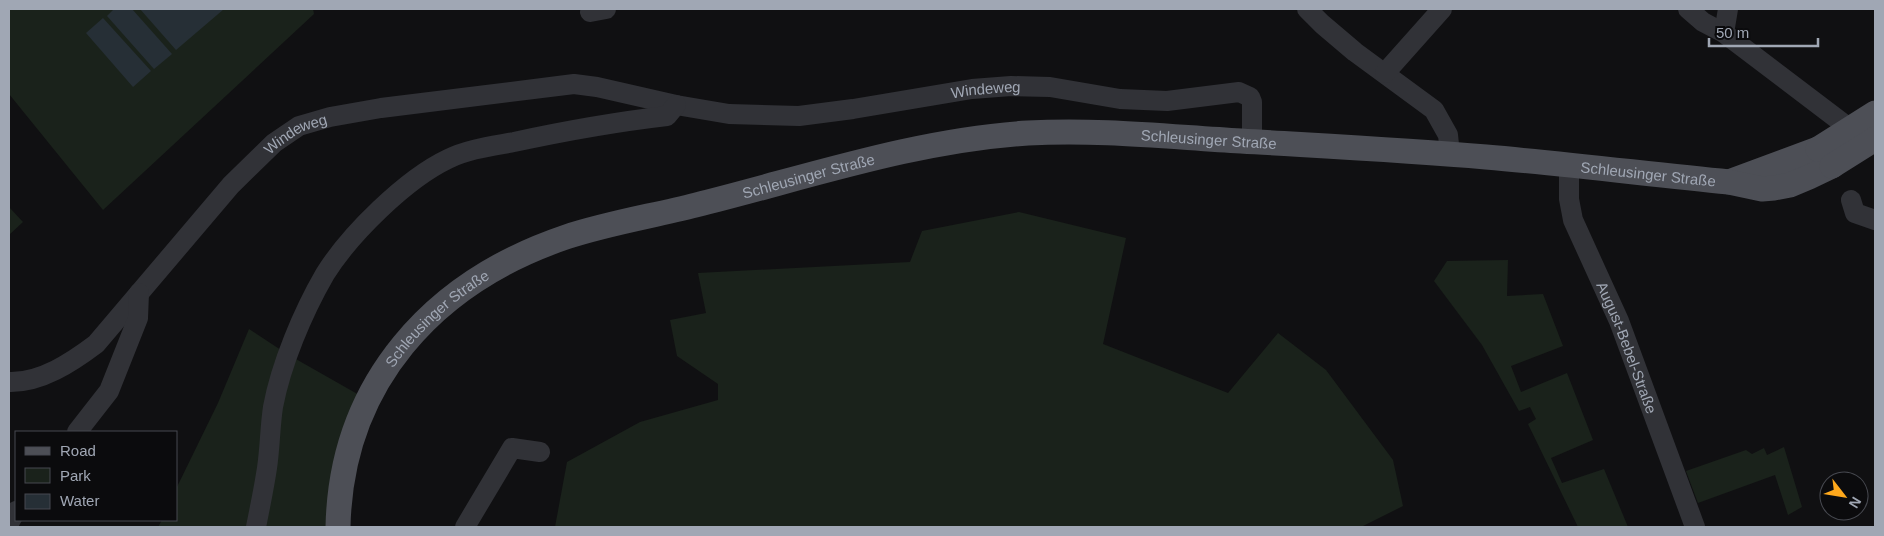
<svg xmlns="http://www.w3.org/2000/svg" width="1884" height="536" viewBox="0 0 1884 536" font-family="Arial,sans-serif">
<rect width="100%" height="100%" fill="#101012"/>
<g fill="#1a221b">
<path d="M9,9H313L314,14L103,210L9,94Z"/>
<path d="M9,207L23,222L9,235Z"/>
<path d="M1019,212L1126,238L1103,344L1228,393L1278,333L1326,370L1393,460L1403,506L1361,527H555L567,462L640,422L718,400V384L677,356L670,320L706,313L698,273L910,262L922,231Z"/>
<path d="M1508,260L1507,296L1543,294L1563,346L1511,366L1521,392L1567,373L1593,440L1551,458L1562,483L1604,469L1628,527H1578L1528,424L1536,419L1530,407L1519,411L1482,345L1434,281L1447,261Z"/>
<path d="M249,329L287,354L368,400L338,527H158L162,520H176V489L218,403Z"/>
<path d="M1784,447L1802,507L1788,515L1775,475L1698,503L1686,471L1746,450L1752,454L1764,448L1767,455Z"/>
</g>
<g fill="#262f36">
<path d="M114,9H132L172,54L154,69L107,16Z"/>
<path d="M140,9H224L176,50Z"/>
<path d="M103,18L151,71L133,87L86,33Z"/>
</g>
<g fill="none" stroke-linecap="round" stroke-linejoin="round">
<g stroke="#313237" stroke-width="20">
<path d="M1307,9L1322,24L1355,52L1434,110L1448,135L1450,154"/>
<path d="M1688,9L1703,22L1724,33L1861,137"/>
<path d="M590,12L606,9"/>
<path d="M1724,33L1728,9"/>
<path d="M1385,73L1442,9"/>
<path id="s1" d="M1569,165V199L1573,220L1619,321L1695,527"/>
<path d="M1851,200L1855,213L1875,220"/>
<path id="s2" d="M9,382C41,383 72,362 96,344L231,185L274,143L299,126L330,117L381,108L574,84L597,87L676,105L729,114L799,116L853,109L972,89L1011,86L1050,87L1120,99L1167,101L1239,92L1250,97L1252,102V142"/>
<path d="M77,432L109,391L138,318L139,293"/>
<path d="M9,523L16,511"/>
<path d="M256,527C260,507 264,488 267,468C270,448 270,427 273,407C281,364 303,312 325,274C350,234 406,179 448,159C468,149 493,146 514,142C565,131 615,122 667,116L676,105"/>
<path d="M465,527L512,448L540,452"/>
</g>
<g stroke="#4d4f56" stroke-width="25">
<path d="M1729,182L1818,149"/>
<path id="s3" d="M338,527C341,383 433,282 566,237C608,223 653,216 696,205C805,178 915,140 1028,133C1099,129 1170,137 1241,141C1323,146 1404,150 1486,157C1567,164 1648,174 1729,182L1762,189L1774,188L1790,185L1809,177L1832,166"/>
</g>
<g stroke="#4d4f56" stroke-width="25">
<path d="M1818,149L1875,113"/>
<path d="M1832,166L1875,139"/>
</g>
</g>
<g text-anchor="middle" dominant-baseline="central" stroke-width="4" stroke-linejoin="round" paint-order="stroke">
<g font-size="15" fill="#a0a7b4" stroke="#0b0b0d">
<text stroke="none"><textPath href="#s2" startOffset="1091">Windeweg</textPath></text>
<text stroke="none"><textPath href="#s2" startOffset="389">Windeweg</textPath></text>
<text stroke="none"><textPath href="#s3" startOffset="1050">Schleusinger Straße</textPath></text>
<text stroke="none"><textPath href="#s3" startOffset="1491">Schleusinger Straße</textPath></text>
<text stroke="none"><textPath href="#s3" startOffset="645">Schleusinger Straße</textPath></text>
<text stroke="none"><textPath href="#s3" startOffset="240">Schleusinger Straße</textPath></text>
<text stroke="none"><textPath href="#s1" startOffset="194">August-Bebel-Straße</textPath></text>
</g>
</g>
<rect width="1884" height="536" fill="none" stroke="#a0a7b4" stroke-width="20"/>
<rect x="15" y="431" width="162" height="90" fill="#0b0b0d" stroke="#474950"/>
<rect x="25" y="447" width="25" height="8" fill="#4d4f56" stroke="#474950"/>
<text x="60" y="456" font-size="15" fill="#a0a7b4">Road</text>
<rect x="25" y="468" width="25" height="15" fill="#1a221b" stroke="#474950"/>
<text x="60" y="481" font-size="15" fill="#a0a7b4">Park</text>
<rect x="25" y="494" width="25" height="15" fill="#262f36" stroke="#474950"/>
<text x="60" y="506" font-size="15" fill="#a0a7b4">Water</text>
<g transform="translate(1844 496) rotate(121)"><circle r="24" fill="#0b0b0d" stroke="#474950"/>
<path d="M0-4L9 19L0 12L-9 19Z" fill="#fea81c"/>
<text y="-8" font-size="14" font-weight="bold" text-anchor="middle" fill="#a0a7b4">N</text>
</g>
<path d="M1709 38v8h109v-8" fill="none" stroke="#a0a7b4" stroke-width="2.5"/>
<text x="1716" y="38" font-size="15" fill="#a0a7b4" stroke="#0b0b0d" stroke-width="4" paint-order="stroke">50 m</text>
</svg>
